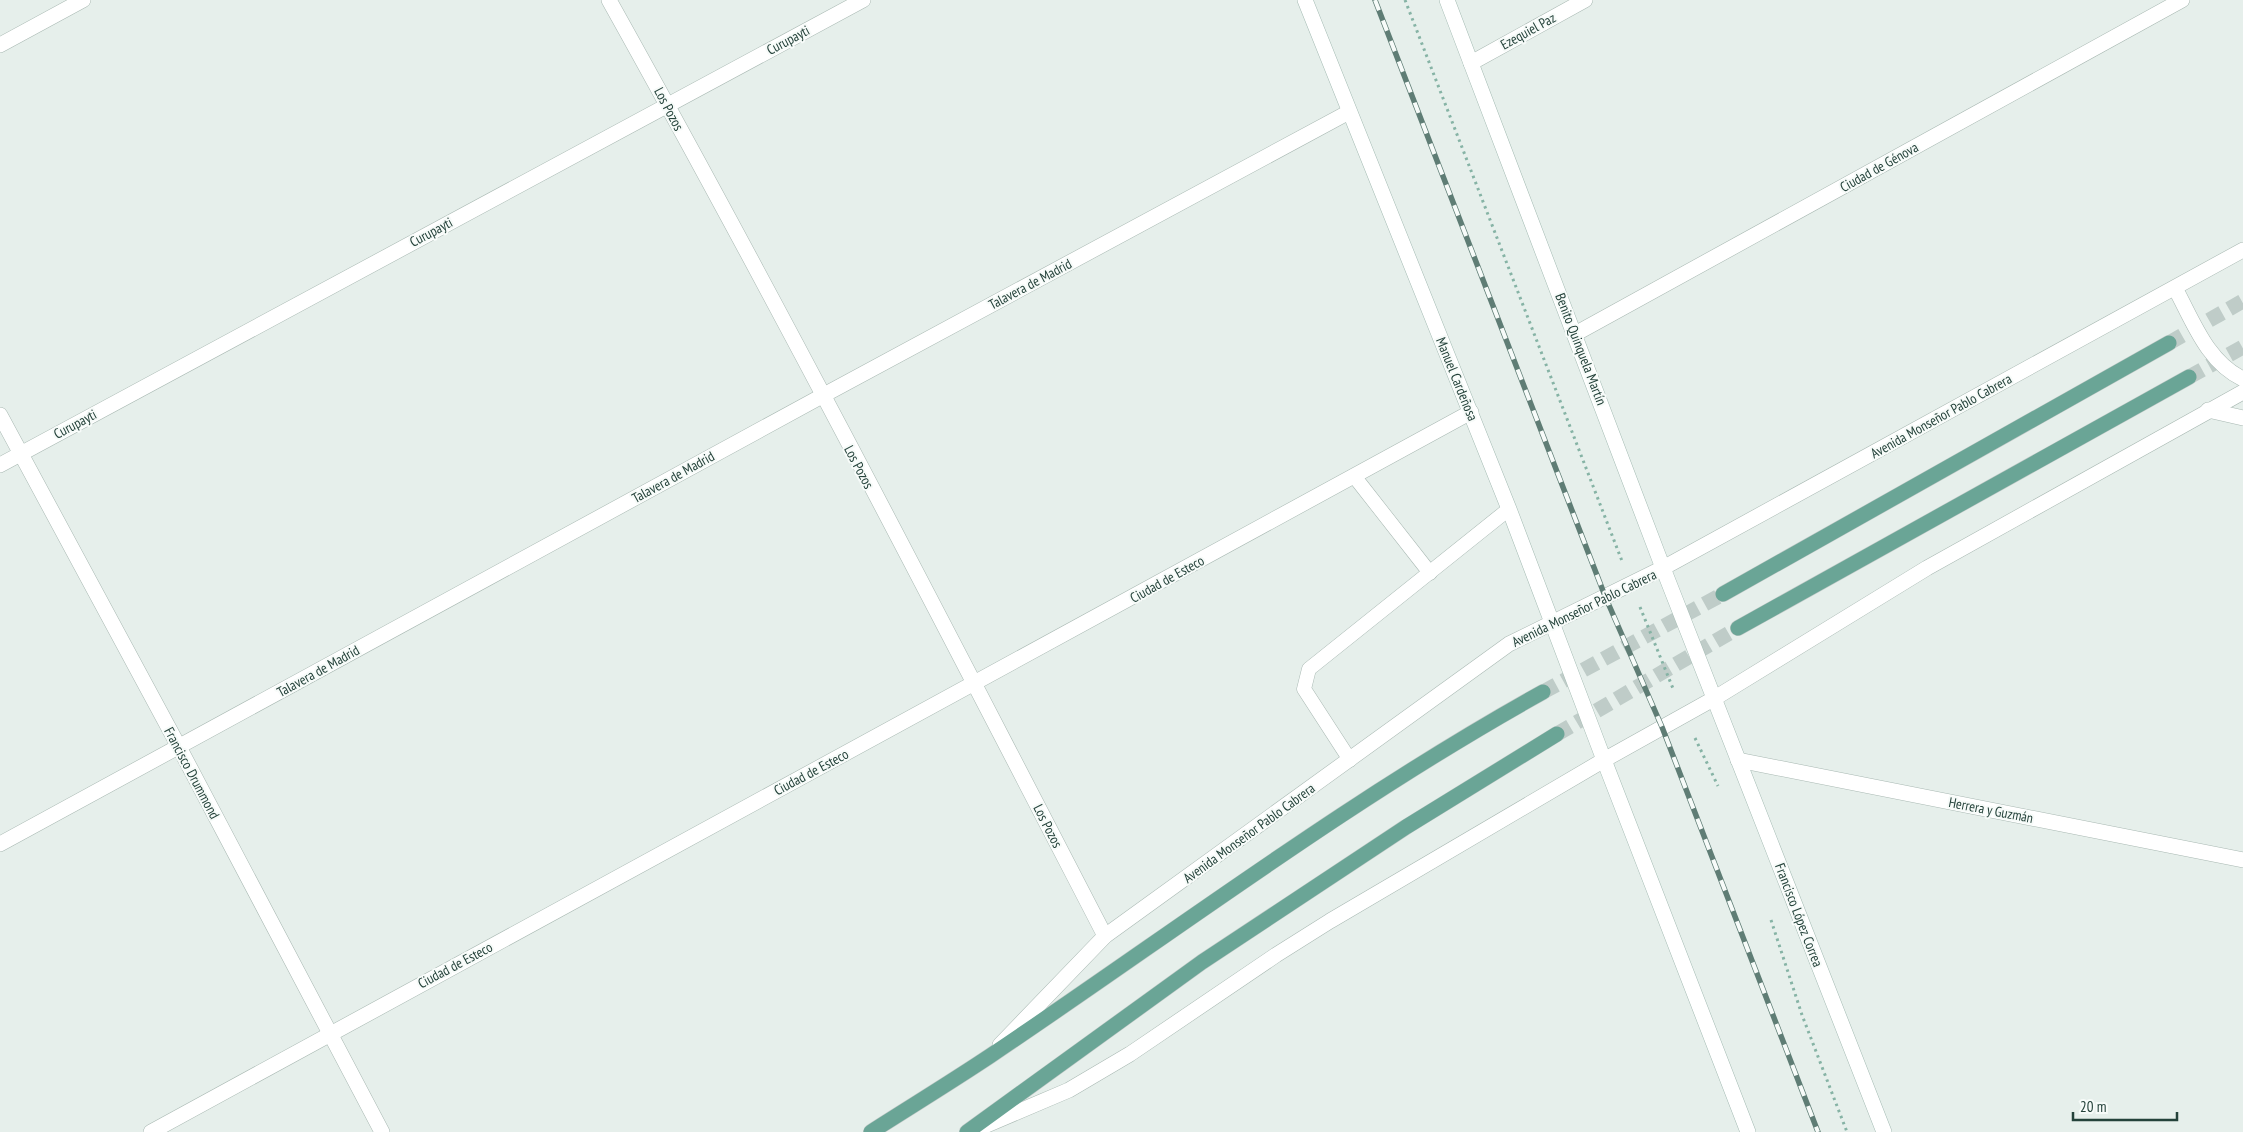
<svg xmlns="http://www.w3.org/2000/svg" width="2243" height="1132" viewBox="0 0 2243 1132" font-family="'PT Sans Narrow',sans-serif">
<rect width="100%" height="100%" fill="#e6efeb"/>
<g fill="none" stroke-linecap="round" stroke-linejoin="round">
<g stroke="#bfccc8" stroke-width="15" stroke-dasharray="15 8" stroke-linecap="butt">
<path d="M2169,343L2243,301"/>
<path d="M2189,377L2243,347"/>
<path d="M1543,692L1723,594"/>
<path d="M1557,734L1738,628"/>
</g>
<defs>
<g id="lane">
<path d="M1354,476L1430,573"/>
<path d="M1350,760L1304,689L1309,669L1509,509"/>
</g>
<g id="street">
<path d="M609,0C781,308 943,623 1105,936"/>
<path d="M0,45L83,0"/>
<path d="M1471,63L1585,0"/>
<path d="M2175,288C2193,321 2207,362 2243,379"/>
<path d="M1575,334L2182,0"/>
<path d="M2208,410L2243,418"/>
<path d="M0,415L179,747L382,1132"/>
<path d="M0,465L863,0"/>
<path d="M1738,760L2243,860"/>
<path d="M0,844L822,396L1349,112"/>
<path d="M1000,1045L1105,936L1509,644L1663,568L2243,250"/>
<path d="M975,1130L1069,1090L1130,1054L1276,955L1330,921L1604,760L1715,698L1927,568L2243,392"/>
<path d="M151,1132L1471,412"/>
</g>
<g id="secondary">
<path d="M1305,0L1509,509L1604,760L1748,1132"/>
<path d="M1447,0L1663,568L1884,1132"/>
</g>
<g id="primary">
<path d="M1723,594L2169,343"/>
<path d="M1738,628L2189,377"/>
<path d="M871,1132C910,1107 951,1082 990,1056C1173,933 1350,799 1543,692"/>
<path d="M967,1132L1202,962L1406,827L1557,734"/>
</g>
</defs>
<use href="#lane" stroke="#a8b8b2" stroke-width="15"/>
<use href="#street" stroke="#a8b8b2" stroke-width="16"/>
<use href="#secondary" stroke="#a4bbb3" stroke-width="16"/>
<use href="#primary" stroke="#c2cac8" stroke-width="16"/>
<g stroke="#86b3a5" stroke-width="3" stroke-dasharray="2.5 4" stroke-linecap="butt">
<path d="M1405,0L1622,561"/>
<path d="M1640,607L1674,691"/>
<path d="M1695,738L1718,786"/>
<path d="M1771,920L1802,1015L1847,1132"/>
</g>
<use href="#lane" stroke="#fff" stroke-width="14"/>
<use href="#street" stroke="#fff" stroke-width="15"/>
<use href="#secondary" stroke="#fff" stroke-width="15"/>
<use href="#primary" stroke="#6aa596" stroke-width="15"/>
<defs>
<path id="rail" d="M1375,0L1605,596L1662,727L1818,1132"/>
</defs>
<use href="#rail" stroke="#5f7d75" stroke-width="5.5"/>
<use href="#rail" stroke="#f7fbf9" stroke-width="4" stroke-dasharray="11" stroke-linecap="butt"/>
</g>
<g text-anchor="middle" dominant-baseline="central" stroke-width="4" stroke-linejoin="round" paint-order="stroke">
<g font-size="14" fill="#24423a" stroke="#f7fbf9">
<text transform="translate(1528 31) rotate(-29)">Ezequiel Paz</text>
<text transform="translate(788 40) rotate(-28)">Curupayti</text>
<text transform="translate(669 109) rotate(62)">Los Pozos</text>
<text transform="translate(1879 167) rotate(-29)">Ciudad de Génova</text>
<text transform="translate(431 232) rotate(-28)">Curupayti</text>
<text transform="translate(1030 284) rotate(-28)">Talavera de Madrid</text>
<text transform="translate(1581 349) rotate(69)">Benito Quinquela Martín</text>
<text transform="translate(1457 379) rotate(68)">Manuel Cardeñosa</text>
<text transform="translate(1941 416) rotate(-29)">Avenida Monseñor Pablo Cabrera</text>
<text transform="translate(75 424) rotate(-28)">Curupayti</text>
<text transform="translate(859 467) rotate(62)">Los Pozos</text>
<text transform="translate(673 477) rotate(-29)">Talavera de Madrid</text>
<text transform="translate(1167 579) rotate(-29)">Ciudad de Esteco</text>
<text transform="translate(1584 608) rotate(-26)">Avenida Monseñor Pablo Cabrera</text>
<text transform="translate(318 671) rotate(-29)">Talavera de Madrid</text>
<text transform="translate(811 772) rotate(-28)">Ciudad de Esteco</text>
<text transform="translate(192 773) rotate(62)">Francisco Drummond</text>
<text transform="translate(1991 810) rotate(11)">Herrera y Guzmán</text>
<text transform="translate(1048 826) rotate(63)">Los Pozos</text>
<text transform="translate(1249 833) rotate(-36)">Avenida Monseñor Pablo Cabrera</text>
<text transform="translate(1799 915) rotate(69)">Francisco López Correa</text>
<text transform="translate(455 965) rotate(-28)">Ciudad de Esteco</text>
</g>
</g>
<path d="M2073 1112v8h104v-8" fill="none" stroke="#24423a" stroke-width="2.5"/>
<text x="2080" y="1112" font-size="15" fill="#24423a" stroke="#f7fbf9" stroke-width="4" paint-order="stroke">20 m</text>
</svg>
